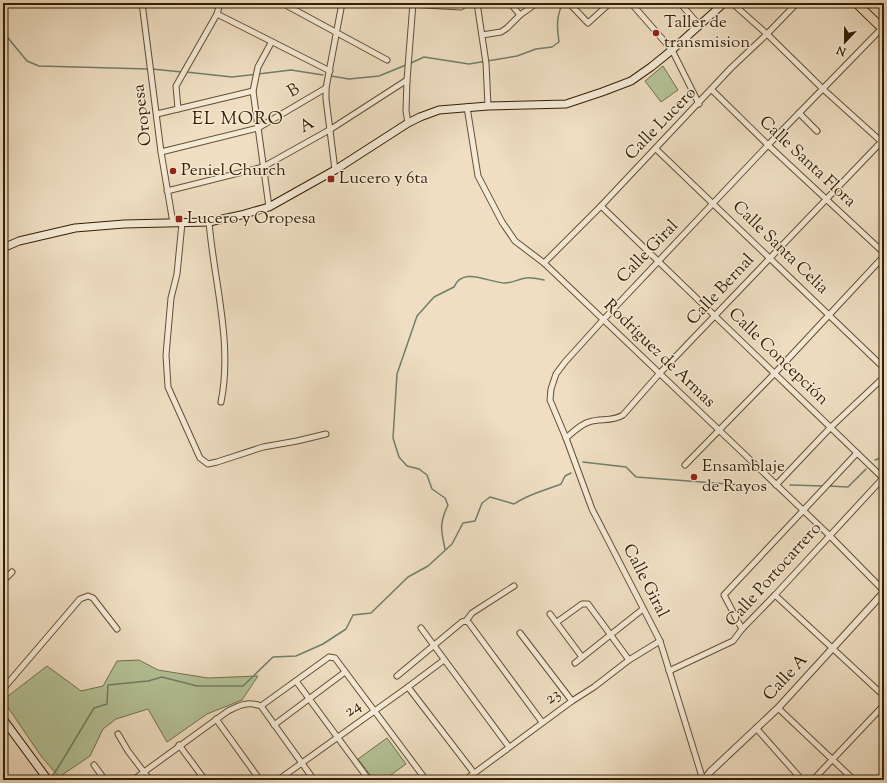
<svg xmlns="http://www.w3.org/2000/svg" width="887" height="783" viewBox="0 0 887 783" font-family="'Sorts Mill Goudy',serif">
<rect width="100%" height="100%" fill="#efdec2"/>
<filter id="stains"><feTurbulence type="fractalNoise" baseFrequency=".005" numOctaves="4"/><feColorMatrix values="0 0 0 0 .2 0 0 0 0 .09 0 0 0 0 .02 0 0 0 .5 -.17"/></filter>
<radialGradient id="worn" r=".72"><stop offset=".6" stop-color="#630" stop-opacity="0"/><stop offset="1" stop-color="#630" stop-opacity=".3"/></radialGradient>
<g fill="#b4c297" stroke="#74704c">
<path d="M663,66L678,90L661,102L645,81Z"/>
<path d="M139,660L158,670L208,678L258,676L242,700L207,714L167,742L148,709L116,719L103,729L90,756L59,777L41,756L3,700L47,666L81,691L103,686L117,661Z"/>
<path d="M387,738L406,764L384,780H374L358,759Z"/>
</g>
<g fill="none" stroke-linecap="round" stroke-linejoin="round">
<g stroke="#717d6a" stroke-width="1.5">
<path d="M3,32L27,61L39,66L149,69"/>
<path d="M411,63L424,57L469,64L517,56L536,49L552,47L559,42C557,28 556,16 563,3"/>
<path d="M152,69L182,72"/>
<path d="M186,72L232,77L291,70L323,75"/>
<path d="M331,76L349,79L379,76L406,65"/>
<path d="M875,460L884,457"/>
<path d="M583,462L626,467L636,477L766,487"/>
<path d="M790,485L824,486"/>
<path d="M828,486L848,487L866,469"/>
<path d="M445,549C441,530 439,524 448,505L445,498L432,489L427,475L419,469L407,466L399,457L393,438L397,374L417,316L434,297L454,287C463,266 489,283 505,283C512,283 519,279 526,278C531,277 539,279 544,280"/>
<path d="M53,775L59,766L94,708L107,704L108,685L148,681L162,677L197,686H243L273,657L296,656L323,644L346,629L353,615L371,613L408,577L428,566L452,544L463,523L475,521L482,503L490,497L514,504C530,493 544,491 561,484L565,476L571,473"/>
</g>
<defs>
<g id="minor">
<path d="M142,3L161,152L173,223"/>
<path d="M282,3L387,60"/>
<path d="M389,3L461,7L466,3"/>
<path d="M477,3L486,63L488,106"/>
<path d="M510,3L520,15"/>
<path d="M569,3L588,23L610,3"/>
<path d="M631,3L672,50L699,104"/>
<path d="M680,3L699,25"/>
<path d="M732,3L767,34L823,89L884,144"/>
<path d="M217,14L330,71"/>
<path d="M482,35L501,32L507,28L520,15L537,3"/>
<path d="M712,90L768,145L884,253"/>
<path d="M467,107L478,176L502,222L515,241L544,263L829,535L884,591"/>
<path d="M178,109L176,86L217,14L220,3"/>
<path d="M799,113L817,131"/>
<path d="M157,114L253,91"/>
<path d="M408,123L406,111L407,80L413,3"/>
<path d="M656,149L884,368"/>
<path d="M161,152L258,128L326,88"/>
<path d="M335,170L326,99V88L342,3"/>
<path d="M167,191L263,167L331,129L407,80"/>
<path d="M601,206L884,479"/>
<path d="M269,207L253,91L258,67L271,43"/>
<path d="M209,222C214,282 233,343 221,402"/>
<path d="M182,223L177,274L171,298L166,355L168,387L200,458L208,464L217,462L263,447L297,441L326,434"/>
<path d="M544,263L601,206L731,68L767,34L797,3"/>
<path d="M566,438C573,432 581,424 589,422C601,418 612,422 623,415L659,374L884,139"/>
<path d="M685,465L774,374L884,256"/>
<path d="M776,485L831,427L884,377"/>
<path d="M3,581L12,572"/>
<path d="M775,595L884,696"/>
<path d="M550,614L582,657"/>
<path d="M466,621L472,613L514,586"/>
<path d="M557,622L582,604H588L629,660"/>
<path d="M421,628L509,747"/>
<path d="M742,629L724,595L857,453"/>
<path d="M520,633L572,701"/>
<path d="M575,663L643,609"/>
<path d="M669,671L733,641L742,629L775,595L884,477"/>
<path d="M397,676L462,622L466,621L469,623L542,722"/>
<path d="M296,681L369,780"/>
<path d="M408,687L474,773"/>
<path d="M3,689L80,599L88,596L93,598L117,629"/>
<path d="M261,706L329,657L335,658L426,780"/>
<path d="M778,708L854,780"/>
<path d="M216,719L260,780"/>
<path d="M274,725L345,672"/>
<path d="M756,728L802,780"/>
<path d="M118,734L128,751L150,780"/>
<path d="M179,745L205,780"/>
<path d="M94,765L105,780"/>
<path d="M133,780L228,711C240,705 248,701 261,706L314,780"/>
<path d="M278,780L408,687L444,660"/>
<path d="M465,780L572,701L594,687L629,660L660,641"/>
<path d="M703,780L660,641L592,509L566,438L550,400L551,389L556,374L565,362L603,320L768,145L882,28"/>
<path d="M813,780L884,705"/>
</g>
<path id="tertiary" d="M704,780L710,772L778,708L884,592"/>
<g id="secondary">
<path d="M3,248L19,241L75,228L124,224L209,222L241,215L269,207L335,170L408,123L420,117L439,110L488,106L566,104L602,92L631,81L651,67L672,50L724,3"/>
<path d="M3,719L48,780"/>
</g>
<path id="primary" d="M856,3L884,30"/>
</defs>
<use href="#minor" stroke="#624f30" stroke-width="7"/>
<use href="#tertiary" stroke="#624f30" stroke-width="8"/>
<use href="#secondary" stroke="#331f00" stroke-width="9"/>
<use href="#primary" stroke="#331f00" stroke-width="10"/>
<use href="#minor" stroke="#f5ead7" stroke-width="5"/>
<use href="#tertiary" stroke="#f5ead7" stroke-width="6"/>
<use href="#secondary" stroke="#f5ead7" stroke-width="7"/>
<use href="#primary" stroke="#efdec2" stroke-width="8"/>
</g>
<g fill="#8f2418" stroke="#f5ead7" stroke-width="1.5">
<circle cx="656" cy="33" r="4"/>
<circle cx="173" cy="171" r="4"/>
<rect x="327" y="175" width="8" height="8" rx="2"/>
<rect x="175" y="215" width="8" height="8" rx="2"/>
<circle cx="694" cy="477" r="4"/>
</g>
<g text-anchor="middle" dominant-baseline="central" stroke-width="3" stroke-linejoin="round" paint-order="stroke">
<g font-size="17" fill="#331f00" stroke="#f5ead7" text-anchor="start">
<text x="664" y="23">Taller de<tspan x="664" dy="20">transmision</tspan></text>
<text x="181" y="171">Peniel Church</text>
<text x="339" y="179">Lucero y 6ta</text>
<text x="187" y="219">Lucero y Oropesa</text>
<text x="702" y="467">Ensamblaje<tspan x="702" dy="20">de Rayos</tspan></text>
</g>
<g font-size="17" fill="#331f00" stroke="#f5ead7">
<text transform="translate(294 91) rotate(-30)">B</text>
<text transform="translate(143 115) rotate(-97)">Oropesa</text>
<text transform="translate(661 124) rotate(-46)">Calle Lucero</text>
<text transform="translate(307 126) rotate(-29)">A</text>
<text transform="translate(807 162) rotate(43)">Calle Santa Flora</text>
<text transform="translate(780 248) rotate(44)">Calle Santa Celia</text>
<text transform="translate(648 252) rotate(-46)">Calle Giral</text>
<text transform="translate(721 290) rotate(-47)">Calle Bernal</text>
<text transform="translate(659 354) rotate(44)">Rodríguez de Armas</text>
<text transform="translate(778 357) rotate(44)">Calle Concepción</text>
<text transform="translate(774 575) rotate(-48)">Calle Portocarrero</text>
<text transform="translate(645 581) rotate(63)">Calle Giral</text>
<text transform="translate(786 678) rotate(-47)">Calle A</text>
<text transform="translate(553 697) rotate(-35)">23</text>
<text transform="translate(353 709) rotate(-35)">24</text>
</g>
<g font-size="18" letter-spacing="1" fill="#331f00" stroke="#f5ead7">
<text x="238" y="120">EL MORO</text>
</g>
</g>
<rect width="887" height="783" fill="none" stroke="#efdec2" stroke-width="16"/>
<rect x="4" y="4" width="879" height="775" fill="none" stroke="#331f00" stroke-width="2"/>
<rect x="8" y="8" width="871" height="767" fill="none" stroke="#331f00"/>
<g transform="translate(845 42) rotate(202)" stroke="#f5ead7" stroke-width="3" paint-order="stroke">
<path d="M0-3L7 15L0 10L-7 15Z" fill="#331f00"/>
<text y="-6" font-size="11" font-weight="bold" text-anchor="middle" fill="#331f00">N</text>
</g>
<rect width="100%" height="100%" filter="url(#stains)"/>
<rect width="100%" height="100%" fill="url(#worn)"/>
</svg>
